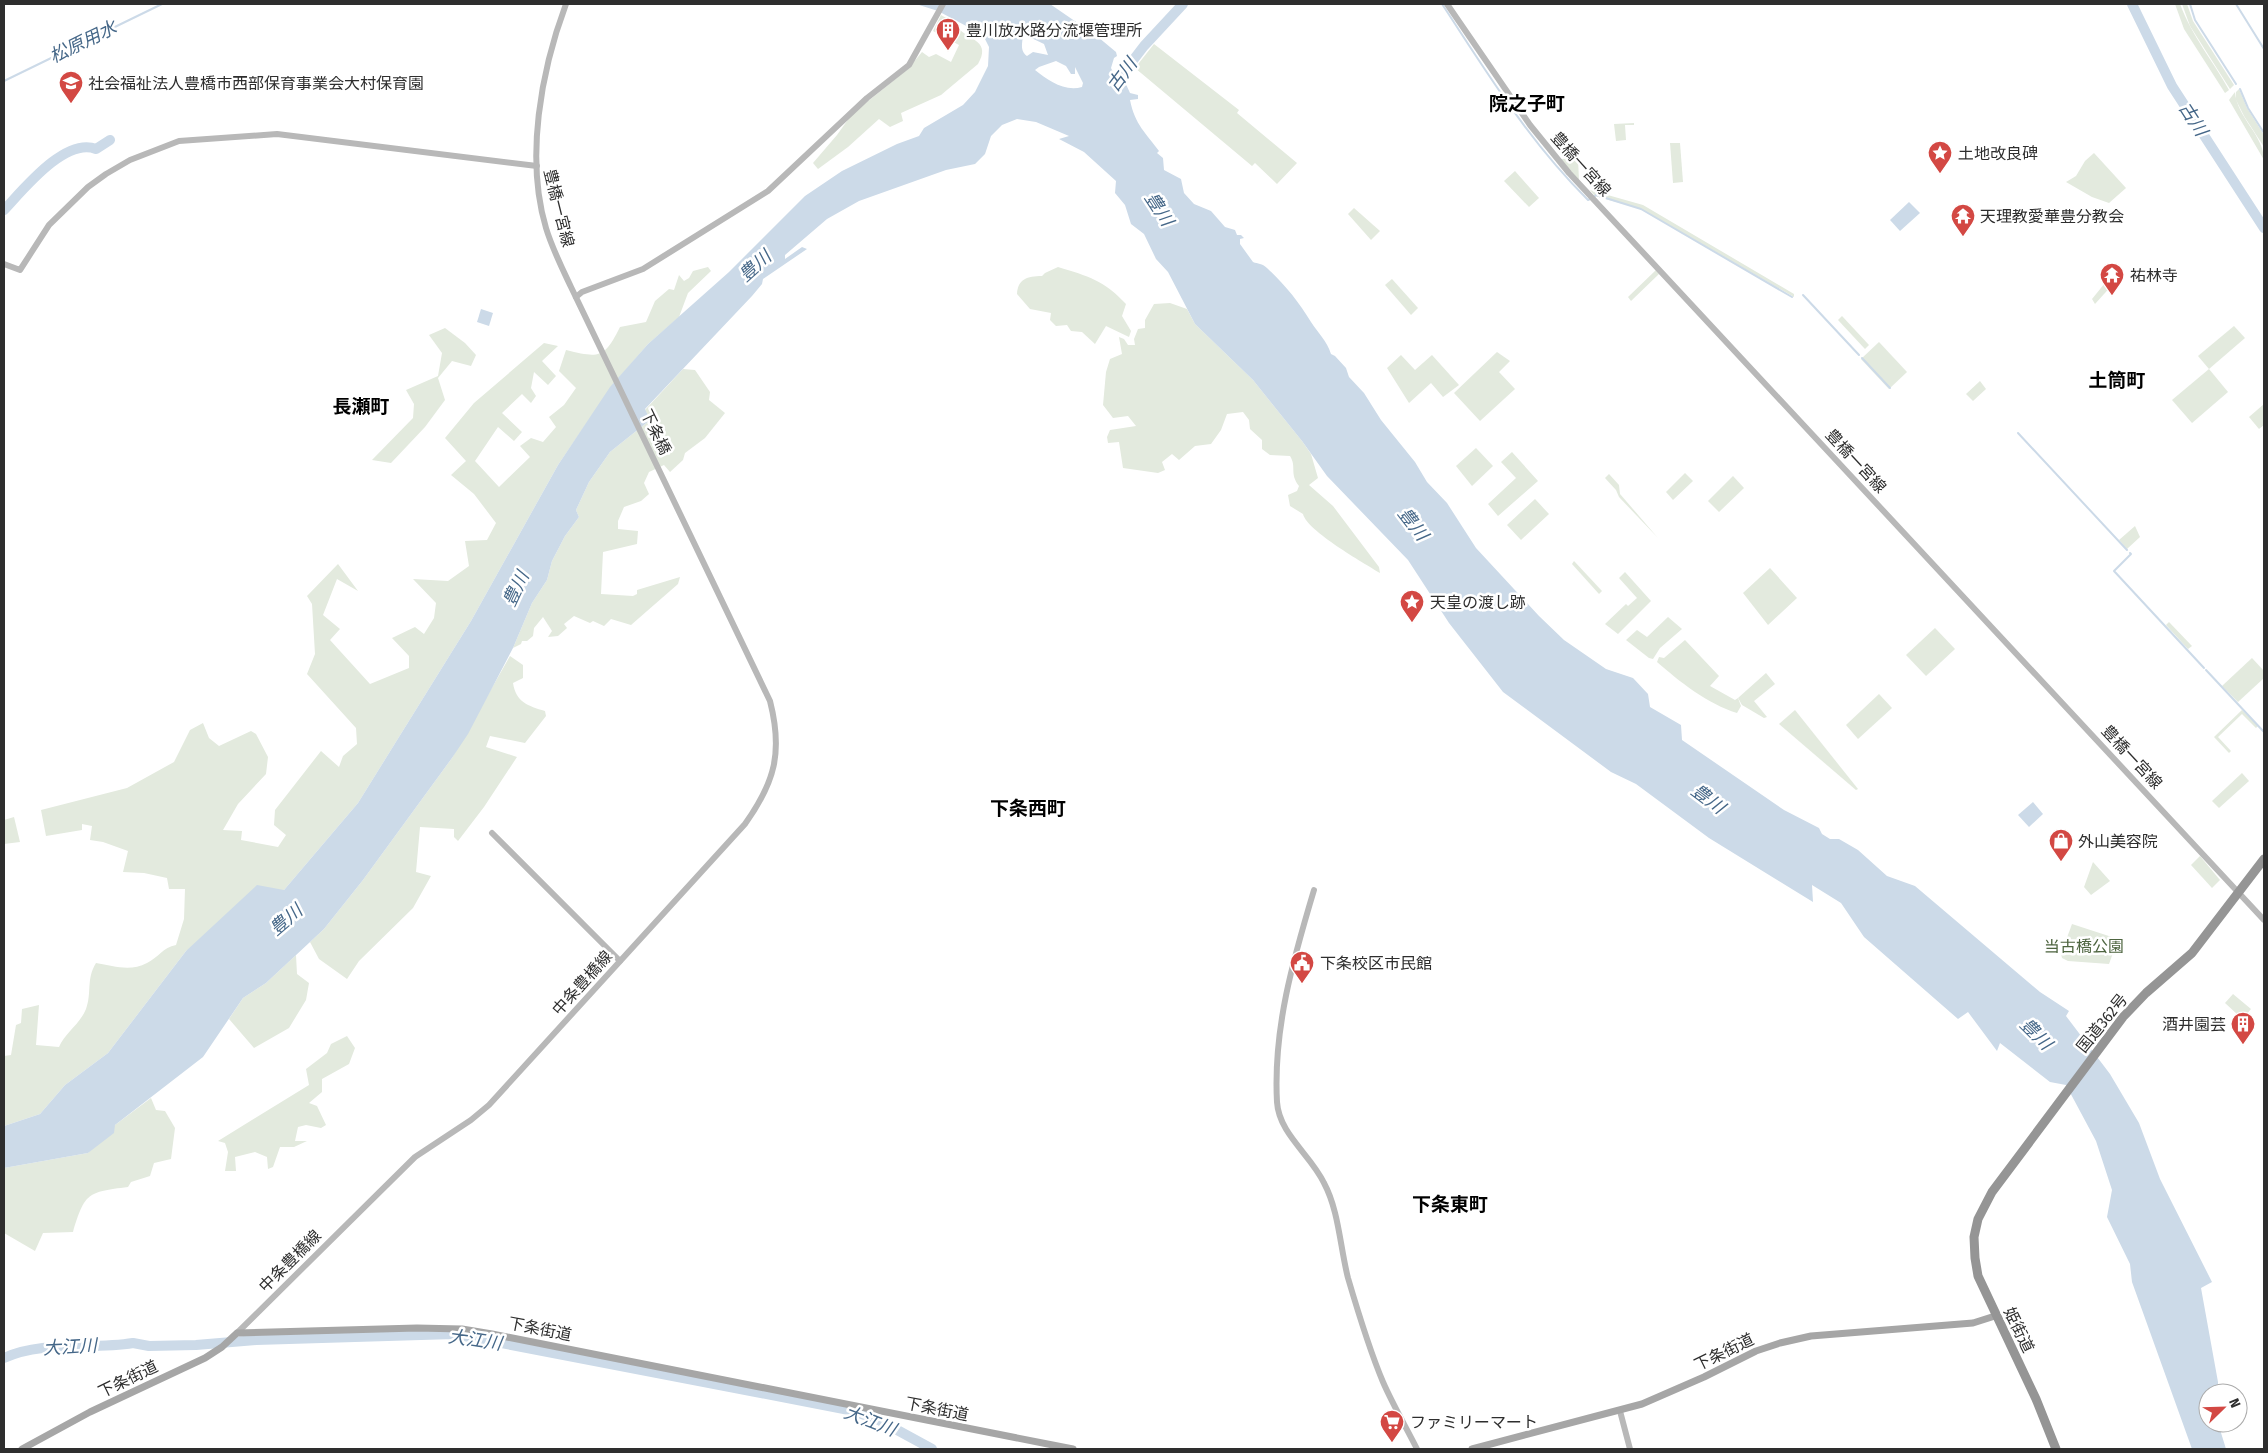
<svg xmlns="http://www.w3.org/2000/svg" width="2268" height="1453" viewBox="0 0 2268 1453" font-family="'Fira Sans Condensed','Noto Sans JP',sans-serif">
<rect width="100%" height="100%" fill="#fff"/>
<g fill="#e3eade">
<path d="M2175,4H2180C2193,38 2212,59 2229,90L2225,93L2184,29Z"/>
<path d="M2182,4H2187L2193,21L2234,85L2230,89L2190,26Z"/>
<path d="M941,15C945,18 952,20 955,23C957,25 958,28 960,30C971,40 991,42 978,64L941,95L901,113L903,121L890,127L879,119L848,147L818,169L813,163L837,135L852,114L908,69L922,52L929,57L936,54L951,62L959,45L933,31Z"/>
<path d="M1154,44L1239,110L1237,113L1297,163L1277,184L1255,163L1252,166L1135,68Z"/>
<path d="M2239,89L2247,108L2264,135V147L2244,116L2236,100V92Z"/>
<path d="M2235,92C2237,118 2264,135 2264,160L2229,100Z"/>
<path d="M1634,123V125H1625L1626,140L1616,141L1614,124Z"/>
<path d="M1670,143H1680L1683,182L1673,183Z"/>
<path d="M2094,153L2126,188L2109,203L2092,197L2066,182L2076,176L2085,161Z"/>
<path d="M1578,158L1579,181L1560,159Z"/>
<path d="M1515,171L1539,198L1529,207L1504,181Z"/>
<path d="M1590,190L1643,205L1794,294V297L1641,209L1595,196Z"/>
<path d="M1354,208L1380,231L1371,240L1348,214Z"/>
<path d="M708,267L711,271L688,293L679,317L648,344L611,387L558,465L471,621L358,803L284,890L186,951L108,1053L65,1085L40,1114L4,1126V1056L11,1055L16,1025L21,1023L22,1009L39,1005L36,1045L59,1047C65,1033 80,1024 86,1009C92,993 86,979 96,963C114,966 130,972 147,963C158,958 163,947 176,945L184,919L185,889H169L167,878L144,873L123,872L128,851L103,842L90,840L92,826L82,824V830L46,836L41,810L127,788L174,762L190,730L203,723L209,738L219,746L251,731L256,734L268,757L266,774L238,804L223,830L242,831L241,840L278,847L286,835L274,825L275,810L321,751L339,767L343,756L357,744L356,728L307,674L315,654L312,604L307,596L338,564L358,591L337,579L323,615L340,629L330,640L370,684L409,668V656L392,638L415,627L424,634L434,618L436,603L413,579L448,581L469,566L465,541L487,540L496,523L474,494L451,475L466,461L445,438L474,403L544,343L558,346L542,361L556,376L548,385L534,372L531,388L536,396L531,403L522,394L502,413L522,432L514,441L498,427L475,461L499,487L530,457L520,446L531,438L543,442L556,427L549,417L564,405L576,388L559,371L566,350C599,358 604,359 620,327L646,322L655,301L669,289L674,290L679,275L684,281L689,278L693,271Z"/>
<path d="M1058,267C1088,276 1105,281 1126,304L1122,316L1131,331L1129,337L1106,326L1095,344L1082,332L1071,331L1067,325L1056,326L1050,320L1051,313L1030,309L1017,294C1018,279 1027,276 1042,276L1045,273Z"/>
<path d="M1656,270L1659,274L1631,301L1628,297Z"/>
<path d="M2109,278L2114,283L2095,304L2092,299Z"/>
<path d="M1392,279L1418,308L1411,315L1385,285Z"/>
<path d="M1170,303L1187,309L1195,324L1253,380L1302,441L1311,454L1318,478L1309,485L1333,506L1379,567L1380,573C1364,563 1307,531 1303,514L1290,506L1288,495L1297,491L1299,486C1289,473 1297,467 1290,456L1270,455L1262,449V440L1250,429L1249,420L1243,412L1227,414L1221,430L1211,444L1195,446L1179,460L1172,454L1162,462L1165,470L1158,473L1123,468L1119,442L1108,443L1107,437L1110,430L1136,426L1128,416L1113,418L1103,405L1106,372L1110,359L1122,354L1119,337L1124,339L1128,345H1135L1134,339L1138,329L1145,328V320L1154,304Z"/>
<path d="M1842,316L1869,345L1865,349L1838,320Z"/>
<path d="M2234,326L2245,338L2209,369L2198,356Z"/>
<path d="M445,328L465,343L476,355L471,366L452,361L438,378L445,400L425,427L391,463L372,460L413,418L414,404L406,390L438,376L442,353L429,335Z"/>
<path d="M1879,342L1907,372L1889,389L1861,359Z"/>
<path d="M1497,352L1510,361L1499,372L1515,389L1480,421L1454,393Z"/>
<path d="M1401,355L1415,370L1432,355L1459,385L1443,397L1431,383L1409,403L1387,368Z"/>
<path d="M683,369L695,370L710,392L709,400L725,413L705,438L685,453L683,460L670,472L664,465L649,472L644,483L649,494L641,501L624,507L618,521V529L638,531L637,544L603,552L601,594L633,596L637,594V590L680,577L678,584L631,625L611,619L604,626L593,621L590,623L574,616L564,624L567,628L558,636L548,637L552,631L543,617L534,628L533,636L527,641H522L521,644L513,648L532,603L547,580L552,561L565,536L579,517L576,510L589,482L610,452L650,420L645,410Z"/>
<path d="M2209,369L2228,392L2192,423L2172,400Z"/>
<path d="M1980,381L1986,389L1973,401L1966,394Z"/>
<path d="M2264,404V425L2259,429L2249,417Z"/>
<path d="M1476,448L1493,466L1472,486L1456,466Z"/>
<path d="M1512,452L1538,481L1498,516L1488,504L1516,478L1501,462Z"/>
<path d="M1685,473L1693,481L1673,500L1666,492Z"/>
<path d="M1609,474L1619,485L1620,494L1658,538L1619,497L1616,490L1605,478Z"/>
<path d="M1733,476L1744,488L1719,512L1708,501Z"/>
<path d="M1535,499L1549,514L1521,540L1507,525Z"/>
<path d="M2135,526L2140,537L2127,549L2119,540Z"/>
<path d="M1574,561L1602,591L1599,594L1572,564Z"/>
<path d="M1770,568L1797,598L1768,625L1743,593Z"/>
<path d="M1625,572L1651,601L1618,634L1605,624L1626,604L1628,606L1637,598L1619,578Z"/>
<path d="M1668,617L1682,629L1660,648L1653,659L1649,658L1626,640L1637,630L1647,637Z"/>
<path d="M2169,622L2192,646L2188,649L2166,625Z"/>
<path d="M1935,628L1955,649L1926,676L1906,655Z"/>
<path d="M1685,640L1719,676L1710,686L1735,700L1738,698L1741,706L1737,713C1708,704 1680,682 1657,662L1659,657L1664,658Z"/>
<path d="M510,656L523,665V678L513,683C516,702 528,706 545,711L546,716L525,743L490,736L486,747L517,757L484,807L458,841L454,837V829L420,827L416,872L431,876L413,908L359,961L347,979L319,959L310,942L324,929L363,880L452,758Z"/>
<path d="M2252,658L2264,671V678L2238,702L2222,686Z"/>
<path d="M1766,673L1775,684L1754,701L1767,717L1764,718L1742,705L1738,698Z"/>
<path d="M1879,694L1892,708L1858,739L1846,725Z"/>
<path d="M1795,710L1858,789L1856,790L1779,724Z"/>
<path d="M2242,710L2258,726L2256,728L2242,714L2218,737L2231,751L2229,753L2214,737Z"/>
<path d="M2242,773L2249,781L2219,808L2212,801Z"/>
<path d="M14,817L20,842L4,844V820Z"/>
<path d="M2200,856L2220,880L2212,888L2191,865Z"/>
<path d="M2093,862L2110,881L2091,895L2084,887Z"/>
<path d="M2072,924L2118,939L2109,964L2068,961L2062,958L2061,954Z"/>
<path d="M296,955L297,974L309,983L306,1000L289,1028L254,1048L229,1019L243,998L266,983Z"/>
<path d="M2233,994L2251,1009L2246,1015L2242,1012L2238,1015L2225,1003Z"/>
<path d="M347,1036L355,1048L349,1064L322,1079V1092L309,1103L317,1106L326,1125L321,1128L306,1125L298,1127L295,1141H307L294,1147H280L273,1167L268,1169L267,1157L255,1152L235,1157L236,1171H225L228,1152L225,1143L218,1141L309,1085L306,1069L327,1053L331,1044Z"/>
<path d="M151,1098L156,1110L165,1111L175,1128L171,1159L154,1163L150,1176L131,1182L128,1187C87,1192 85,1193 73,1232L43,1233L35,1251L4,1233V1168L88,1153L115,1125Z"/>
</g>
<g fill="#ccdae8" fill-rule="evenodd">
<path d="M916,4H1050L1098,37L1116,52L1117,56L1114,58L1111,68L1115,76L1125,82L1130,93L1138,95V99L1130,100C1135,125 1146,133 1159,151L1157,153L1163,158L1164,170L1181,179L1184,193L1194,204L1211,211L1225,227L1235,230L1237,235H1241L1244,238L1240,239V244L1253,262C1258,264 1262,263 1267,268C1285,285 1298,301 1311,322C1318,333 1327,341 1331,354L1335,356L1346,368L1349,377L1364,393L1381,420L1415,462L1427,482L1447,503L1476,548L1539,616L1564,640L1606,669L1633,678L1648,694L1650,707L1681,725L1682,740L1784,810L1819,828L1822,834L1830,839H1839L1858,850L1887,876L1915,886L2040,992L2069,1011L2066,1016L2110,1074L2139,1123L2160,1179L2212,1282L2201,1288L2218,1382V1393H2208V1423H2218L2226,1449H2192L2132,1282L2130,1264L2107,1217L2112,1190L2096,1141L2066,1085L2050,1082L2000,1043L1997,1051L1968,1012L1958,1019L1864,937L1841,903L1812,885L1813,902L1709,838L1636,784L1611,772L1503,692L1449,623L1408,560L1327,476L1302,441L1253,380L1195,324L1168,272L1156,259L1144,234L1131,224L1125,205L1115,193L1116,181L1084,152L1059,139L1069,136L1036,122L1017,119L1002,125L991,136L985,154L975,164L946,170L859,201L827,219L785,255V259L802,247L807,249L763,279L762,284L752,296L645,409L650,420L610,452L589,482L576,510L579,517L565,536L552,561L547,580L532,603L513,648L468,734L452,758L363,880L324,929L266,983L243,998L203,1057L115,1125L114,1133L88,1153L4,1168V1126L40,1114L65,1085L108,1053L186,951L257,885L284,890L358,803L471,621L558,465L610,387L648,344L729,272L805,196L842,171L897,144L919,136L924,128L963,105L975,92L988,66L989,47L985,39L970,28L938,11ZM1025,35L1044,44L1048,55L1033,52L1027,56C1020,51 1022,44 1023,36ZM1056,61L1066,66L1071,74H1075V67L1083,83L1082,87C1064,92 1048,80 1035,70L1039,67Z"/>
<path d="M1909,202L1920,213L1900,231L1890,220Z"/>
<path d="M481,309L493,313L489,326L477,322Z"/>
<path d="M2033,802L2043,814L2029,827L2018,815Z"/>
</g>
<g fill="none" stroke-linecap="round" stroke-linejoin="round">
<g stroke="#ccdae8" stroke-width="2">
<path d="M1442,4C1488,74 1528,140 1588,200L1590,199"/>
<path d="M2190,4L2195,20L2236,84"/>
<path d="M2236,4L2264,49"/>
<path d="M4,81L162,4"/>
<path d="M2240,89L2248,108L2264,133"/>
<path d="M1594,197L1596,195L1641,209L1792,297"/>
<path d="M1803,295L1859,355"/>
<path d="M1862,358L1890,388"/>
<path d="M2018,433L2127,550"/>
<path d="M2130,553L2131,554L2114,571L2204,668"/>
<path d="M2206,670L2264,732"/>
</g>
<g stroke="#ccdae8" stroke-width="10">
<path d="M2132,4L2172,86L2264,228"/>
<path d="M1111,89L1144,46L1183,4"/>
<path d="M4,210C23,190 65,137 96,149L110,140"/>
<path d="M4,1358C43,1340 91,1350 133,1343L149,1346L196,1345L256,1340L454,1334L849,1410L877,1419L932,1449"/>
</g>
<g stroke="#b8b8b8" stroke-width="6">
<path d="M1447,4L1530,125L1569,173L2264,920"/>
<path d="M4,264L20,270L49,225L88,187L106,174L130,160L179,141L277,134L537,166"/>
<path d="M576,297L582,292L643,269L768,191L867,98L909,65L943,4"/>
<path d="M492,833L620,961"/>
<path d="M1314,890C1293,960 1273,1029 1277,1102C1279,1134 1311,1155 1324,1183C1339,1211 1340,1247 1348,1278C1358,1312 1369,1349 1383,1382C1393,1405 1406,1427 1417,1449"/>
<path d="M237,1333L415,1157L471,1120L489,1105L745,824C775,782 783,752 770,701L571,287C562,268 552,248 546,228C525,158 541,71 566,4"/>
<path d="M1620,1411L1630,1449"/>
</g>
<g stroke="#a6a6a6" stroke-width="7">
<path d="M22,1449L90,1412L205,1358L222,1347L237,1333L417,1328L462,1329L492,1334L1073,1449"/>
<path d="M1472,1449L1642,1404L1704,1377L1756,1351L1780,1343L1811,1336L1973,1323L1995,1316"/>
</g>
<path stroke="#959595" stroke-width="9" d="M2056,1449L2036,1399L1978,1276L1975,1258L1974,1237L1978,1219L1992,1192L2123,1017L2146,993L2192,953L2264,859"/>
</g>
<defs>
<symbol id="building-pin" viewBox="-11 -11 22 30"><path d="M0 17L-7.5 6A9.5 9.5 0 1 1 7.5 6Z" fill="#d34843" stroke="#fff"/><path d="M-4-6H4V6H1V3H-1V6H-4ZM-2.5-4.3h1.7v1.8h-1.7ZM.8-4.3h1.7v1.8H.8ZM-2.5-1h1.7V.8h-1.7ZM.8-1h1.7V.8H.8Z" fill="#fff"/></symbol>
<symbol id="school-pin" viewBox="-11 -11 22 30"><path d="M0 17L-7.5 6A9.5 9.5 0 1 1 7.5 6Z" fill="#d34843" stroke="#fff"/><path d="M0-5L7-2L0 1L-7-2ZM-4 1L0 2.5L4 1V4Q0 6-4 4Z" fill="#fff"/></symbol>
<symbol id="sight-pin" viewBox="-11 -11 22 30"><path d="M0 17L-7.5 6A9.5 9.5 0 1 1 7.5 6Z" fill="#d34843" stroke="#fff"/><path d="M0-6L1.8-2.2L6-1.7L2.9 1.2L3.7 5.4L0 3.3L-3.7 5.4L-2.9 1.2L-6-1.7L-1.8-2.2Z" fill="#fff"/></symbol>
<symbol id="temple-pin" viewBox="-11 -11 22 30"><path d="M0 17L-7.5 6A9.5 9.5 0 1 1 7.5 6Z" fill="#d34843" stroke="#fff"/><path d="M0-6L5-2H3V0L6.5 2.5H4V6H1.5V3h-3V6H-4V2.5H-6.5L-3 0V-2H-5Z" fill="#fff"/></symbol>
<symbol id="shop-pin" viewBox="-11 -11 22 30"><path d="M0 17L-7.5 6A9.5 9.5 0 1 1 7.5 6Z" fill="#d34843" stroke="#fff"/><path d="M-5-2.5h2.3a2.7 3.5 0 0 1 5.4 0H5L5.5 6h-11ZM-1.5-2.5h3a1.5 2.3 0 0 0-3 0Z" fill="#fff"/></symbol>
<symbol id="civic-pin" viewBox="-11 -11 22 30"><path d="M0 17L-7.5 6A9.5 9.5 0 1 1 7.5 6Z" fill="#d34843" stroke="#fff"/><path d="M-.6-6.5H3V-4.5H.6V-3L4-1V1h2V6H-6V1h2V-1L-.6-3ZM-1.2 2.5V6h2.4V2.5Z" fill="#fff"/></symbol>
<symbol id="supermarket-pin" viewBox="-11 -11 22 30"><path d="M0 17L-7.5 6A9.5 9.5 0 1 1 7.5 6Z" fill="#d34843" stroke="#fff"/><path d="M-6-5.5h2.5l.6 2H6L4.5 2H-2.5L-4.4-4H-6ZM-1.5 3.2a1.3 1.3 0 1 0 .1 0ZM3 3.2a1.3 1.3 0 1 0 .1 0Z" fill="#fff"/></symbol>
</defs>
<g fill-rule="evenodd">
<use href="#building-pin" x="934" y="16" width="28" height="38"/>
<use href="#school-pin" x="57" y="69" width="28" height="38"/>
<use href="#sight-pin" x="1926" y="139" width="28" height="38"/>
<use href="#temple-pin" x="1949" y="202" width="28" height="38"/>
<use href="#temple-pin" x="2098" y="261" width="28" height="38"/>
<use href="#sight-pin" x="1398" y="588" width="28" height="38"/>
<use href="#shop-pin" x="2047" y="827" width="28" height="38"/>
<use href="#civic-pin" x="1288" y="949" width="28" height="38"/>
<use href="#building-pin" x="2229" y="1010" width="28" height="38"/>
<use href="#supermarket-pin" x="1378" y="1408" width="28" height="38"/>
</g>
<g text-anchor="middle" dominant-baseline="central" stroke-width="5" stroke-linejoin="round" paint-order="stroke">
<g font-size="16" fill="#2e2e2e" stroke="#fff" text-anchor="start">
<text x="966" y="30">豊川放水路分流堰管理所</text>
<text x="88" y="83">社会福祉法人豊橋市西部保育事業会大村保育園</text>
<text x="1958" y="153">土地改良碑</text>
<text x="1980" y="216">天理教愛華豊分教会</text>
<text x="2130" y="275">祐林寺</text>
<text x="1430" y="602">天皇の渡し跡</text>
<text x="2078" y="841">外山美容院</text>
<text x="1320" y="963">下条校区市民館</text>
<text x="2226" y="1024" text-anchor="end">酒井園芸</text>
<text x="1410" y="1422">ファミリーマート</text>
</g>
<g font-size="16" fill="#2e2e2e" stroke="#fff">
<text transform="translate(1581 164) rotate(48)">豊橋一宮線</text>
<text transform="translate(559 208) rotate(76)">豊橋一宮線</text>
<text transform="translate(656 432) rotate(64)">下条橋</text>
<text transform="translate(1856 461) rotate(47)">豊橋一宮線</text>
<text transform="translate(2132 757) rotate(47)">豊橋一宮線</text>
<text transform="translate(582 983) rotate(-48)">中条豊橋線</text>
<text transform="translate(2102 1023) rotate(-51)">国道362号</text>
<text transform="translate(290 1261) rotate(-45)">中条豊橋線</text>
<text transform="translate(540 1329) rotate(11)">下条街道</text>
<text transform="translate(2019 1330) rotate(64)">姫街道</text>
<text transform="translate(1724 1352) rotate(-26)">下条街道</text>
<text transform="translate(128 1379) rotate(-26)">下条街道</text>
<text transform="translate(937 1409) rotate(11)">下条街道</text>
</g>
<g font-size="16" fill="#4e6540" stroke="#fff">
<text x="2084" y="946">当古橋公園</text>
</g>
<g font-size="18" font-style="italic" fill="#456788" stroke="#fff">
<text transform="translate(83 42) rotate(-26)">松原用水</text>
<text transform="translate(1122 75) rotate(-53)">古川</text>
<text transform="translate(2193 119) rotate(57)">古川</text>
<text transform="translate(1159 209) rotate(57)">豊川</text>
<text transform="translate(755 266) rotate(-42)">豊川</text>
<text transform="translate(1413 524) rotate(52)">豊川</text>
<text transform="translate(516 589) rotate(-65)">豊川</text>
<text transform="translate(1708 799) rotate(37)">豊川</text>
<text transform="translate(286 920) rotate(-41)">豊川</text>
<text transform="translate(2036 1034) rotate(45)">豊川</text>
<text transform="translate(475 1340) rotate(8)">大江川</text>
<text transform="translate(70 1347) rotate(-3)">大江川</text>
<text transform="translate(870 1421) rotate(21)">大江川</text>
</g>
<g font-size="19" font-weight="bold" fill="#000" stroke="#fff">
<text x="1527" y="103">院之子町</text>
<text x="2117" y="380">土筒町</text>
<text x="361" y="406">長瀬町</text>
<text x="1028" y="808">下条西町</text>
<text x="1450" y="1204">下条東町</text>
</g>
</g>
<rect width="2268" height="1453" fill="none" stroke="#2e2e2e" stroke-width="10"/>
<g transform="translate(2223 1408) rotate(67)"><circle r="24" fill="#ffffff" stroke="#ababab"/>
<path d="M0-4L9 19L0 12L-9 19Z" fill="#d34843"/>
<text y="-8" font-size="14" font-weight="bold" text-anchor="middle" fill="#2e2e2e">N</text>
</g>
</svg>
